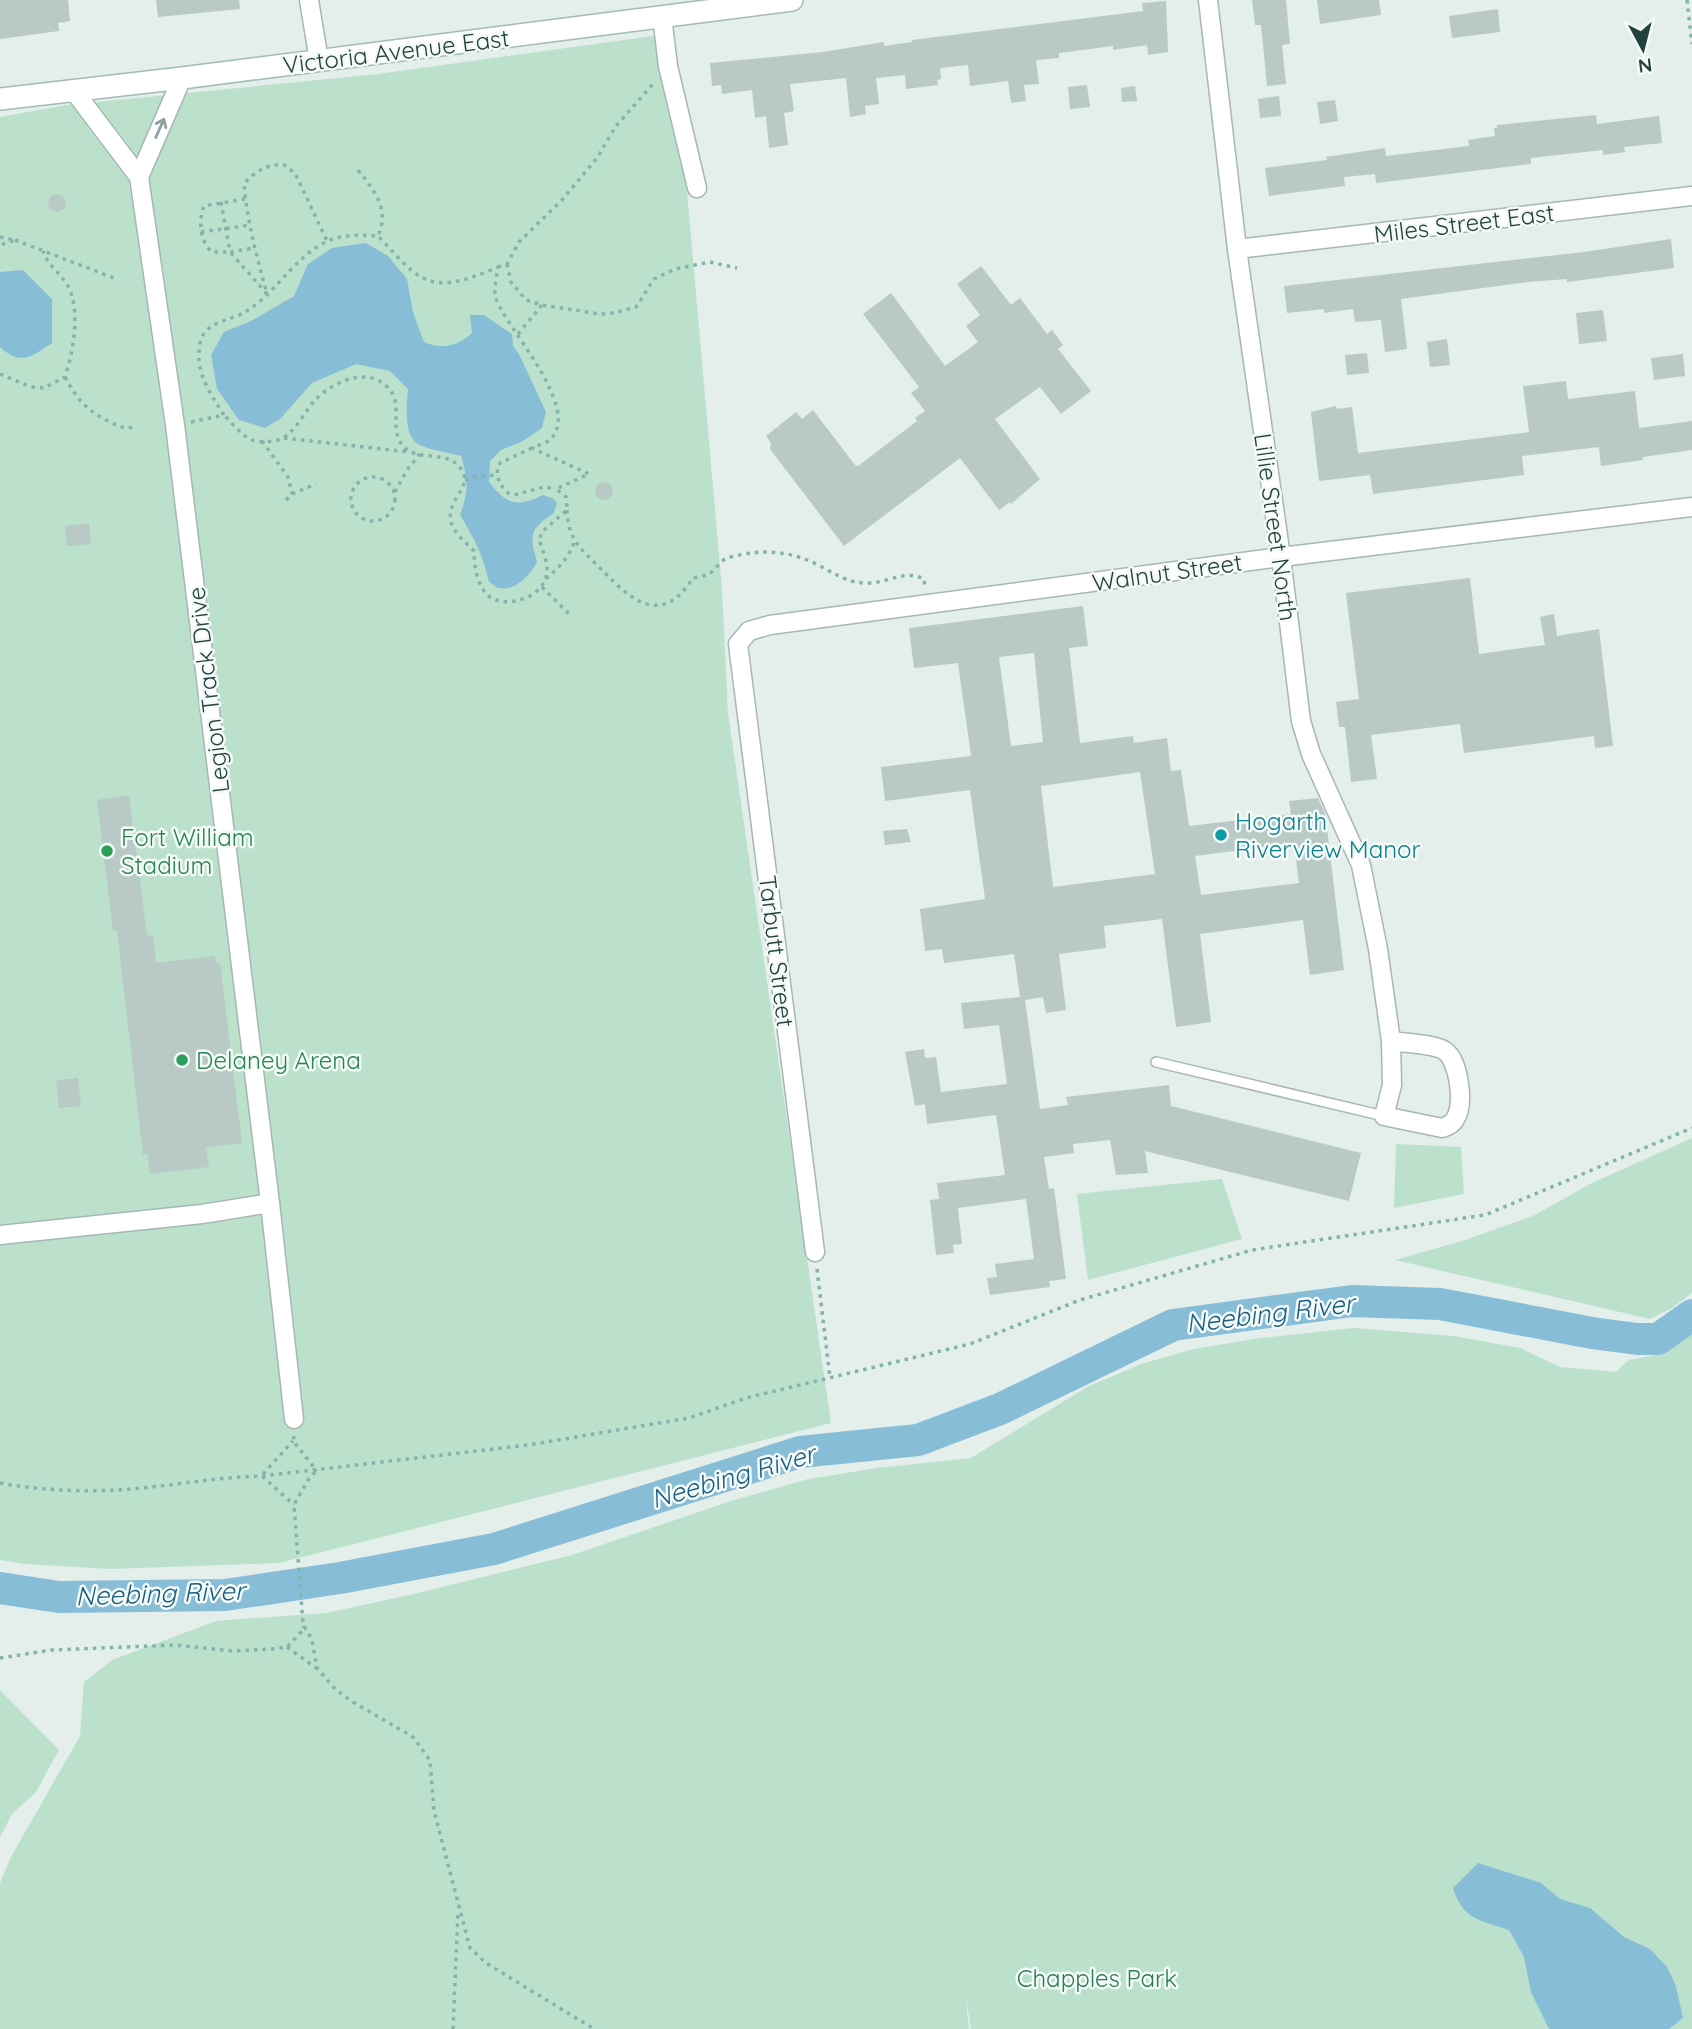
<svg xmlns="http://www.w3.org/2000/svg" width="1692" height="2029" viewBox="0 0 1692 2029" font-family="Quicksand,sans-serif">
<rect width="100%" height="100%" fill="#e4eeeb"/>
<g fill="#bbe1cc">
<path d="M660,35L686,180L722,589L728,713L831,1423L279,1563L111,1569L26,1564L0,1560V117L67,105L378,74Z"/>
<path d="M1692,1138V1293L1672,1308L1650,1319L1395,1260L1465,1240L1535,1215L1590,1184Z"/>
<path d="M1396,1144L1461,1147L1464,1194L1394,1208Z"/>
<path d="M1222,1179L1242,1239L1088,1280L1077,1194Z"/>
<path d="M1692,1315V2029H971L965,1992L969,2029H0V1883L11,1857L80,1736L84,1682L112,1660L216,1621L326,1613L414,1594L572,1555L731,1501L808,1479L877,1468L971,1458L1087,1387L1141,1364L1194,1349L1260,1338L1354,1328L1454,1336L1520,1348L1560,1367L1616,1372L1629,1360L1661,1354L1658,1339Z"/>
<path d="M0,1690L59,1750L36,1792L12,1814L0,1837Z"/>
</g>
<g fill="#88bdd7">
<path d="M366,243L388,256L407,279L413,312L424,342C441,350 458,346 472,333L470,315H484L512,334L513,346L519,354L546,412L542,428L523,441L501,450L490,461L489,482C506,504 517,508 543,495L552,498L557,503L554,513C530,529 529,534 537,562C531,574 516,591 500,588C496,588 493,584 489,582C483,555 475,540 460,515C469,491 468,480 461,456C448,452 434,451 422,446C402,439 407,406 408,389L390,371L356,364L312,383L280,419L265,428L239,420L217,389L211,355L224,332L251,321L294,296L308,264L332,248Z"/>
<path d="M23,270L52,299V343C31,357 21,366 0,347V272Z"/>
<path d="M1478,1863L1541,1883L1560,1899L1590,1908L1624,1937L1650,1949L1667,1967L1676,1986L1683,2018L1669,2029H1549L1531,1992L1524,1957L1509,1930C1480,1920 1463,1920 1453,1888Z"/>
</g>
<g fill="none" stroke-linecap="round" stroke-linejoin="round">
<path stroke="#88bdd7" stroke-width="32" d="M0,1588L59,1597L225,1595L340,1578L494,1549L800,1452L918,1440L1000,1409L1173,1325L1352,1301L1440,1304L1592,1333L1637,1339H1658L1692,1315"/>
</g>
<g fill="#b9c9c5" fill-rule="evenodd">
<path d="M0,0H68L70,21L58,23L59,31L0,39Z"/>
<path d="M156,0H239L240,9L158,17Z"/>
<path d="M1252,0H1286L1290,44L1282,45L1286,84L1267,86L1261,25H1255Z"/>
<path d="M1317,0H1379L1381,15L1320,24Z"/>
<path d="M1166,1L1168,52L1148,55L1147,45L1113,50V46L1059,53V58L1036,60L1039,84L1024,85L1026,101L1011,103L1008,81L970,86L968,65L940,68L941,79L937,80L938,85L906,89L905,75L876,78L879,104L865,106L866,114L850,117L846,78L790,84L794,111L784,113L788,145L769,148L766,116L755,118L752,90L722,94L721,85L712,86L710,63L823,52L884,42V46L912,42V40L1143,11L1142,3Z"/>
<path d="M1498,9L1500,32L1452,38L1449,16Z"/>
<path d="M1087,85L1090,107L1070,109L1068,87Z"/>
<path d="M1135,86L1137,101L1122,102L1121,88Z"/>
<path d="M1279,96L1281,116L1260,118L1258,99Z"/>
<path d="M1335,100L1338,121L1320,124L1317,102Z"/>
<path d="M1596,115L1597,124L1659,116L1662,143L1624,147L1625,152L1603,155V150L1531,158V164L1376,183L1375,174L1344,177L1345,186L1269,196L1265,168L1327,160L1326,157L1385,148L1386,156L1469,146L1468,140L1495,136L1494,128H1497V125Z"/>
<circle cx="57" cy="203" r="9"/>
<path d="M1671,239L1674,268L1567,282V279L1528,282L1401,299L1407,349L1385,352L1381,320L1355,322L1353,309L1324,313V309L1287,313L1284,286L1584,252Z"/>
<path d="M981,266L1011,305L1020,298L1047,334L1052,330L1063,345L1058,349L1091,391L1061,414L1040,387L995,419L1040,479L1011,504L1010,502L999,510L960,458L844,546L770,449L771,443L766,436L796,412L802,419L813,410L855,465L858,466L917,421L915,418L925,411L911,393L919,387L863,314L891,293L945,366L978,342L966,326L980,315L957,284Z"/>
<path d="M1603,310L1607,341L1579,344L1576,313Z"/>
<path d="M1447,339L1450,365L1430,367L1427,342Z"/>
<path d="M1367,353L1369,373L1347,375L1345,355Z"/>
<path d="M1683,354L1685,376L1654,380L1651,358Z"/>
<path d="M1566,381L1568,399L1635,391L1639,428L1692,421V450L1643,457V460L1601,466L1599,447L1522,456L1524,475L1373,494L1370,475L1319,481L1311,412L1336,406L1337,409L1352,407L1358,453L1450,442L1529,432L1523,386Z"/>
<circle cx="604" cy="491" r="9"/>
<path d="M89,523L91,544L67,546L65,526Z"/>
<path d="M1470,578L1479,654L1545,645L1540,617L1554,614L1557,636L1599,629L1613,746L1595,748L1594,736L1464,753L1460,724L1371,735L1377,779L1351,782L1345,727H1339L1336,702L1359,699L1346,593Z"/>
<path d="M1083,606L1088,646L1069,648L1080,743L1133,736L1134,743L1167,738L1171,771L1181,770L1189,826L1291,814L1289,801L1318,798L1325,813L1344,970L1310,975L1303,920L1200,934L1211,1022L1176,1027L1162,919L1104,926L1106,948L1059,954L1066,1010L1046,1013L1043,997L1025,1000L1040,1109L1068,1105L1066,1097L1169,1085L1171,1106L1361,1153L1349,1201L1145,1151L1148,1173L1116,1175L1110,1140L1073,1144L1074,1153L1044,1157L1049,1189L1054,1188L1066,1279L1049,1281L1050,1287L990,1295L987,1278L997,1277L995,1264L1034,1259L1026,1199L958,1208L962,1244L953,1245L954,1253L936,1255L930,1200L939,1199L937,1183L1005,1175L996,1115L927,1124L925,1104L915,1106L905,1052L924,1049L925,1058L936,1057L941,1092L1007,1084L999,1025L964,1029L961,1003L1020,997L1014,954L944,963L942,949L925,951L920,909L985,899L970,790L885,801L881,767L971,756L958,663L914,668L909,628ZM1034,653L1043,742L1011,746L999,657ZM1140,772L1155,874L1053,887L1041,786ZM1294,843L1299,883L1201,895L1195,856Z"/>
<path d="M129,795L146,928L148,936L153,935L156,963L215,956L216,963H220L242,1143L206,1147L209,1167L150,1174L147,1154L143,1155L117,930L113,931L97,800Z"/>
<path d="M907,829L911,842L885,845L883,831Z"/>
<path d="M78,1078L81,1106L59,1108L56,1080Z"/>
</g>
<g fill="none" stroke-linecap="round" stroke-linejoin="round">
<defs>
<path id="lane" d="M1156,1062L1384,1116"/>
<g id="street">
<path d="M309,0L319,61"/>
<path d="M1208,0L1237,249L1281,557L1301,721L1311,754L1361,865L1378,949L1391,1041C1403,1043 1436,1044 1445,1051C1459,1061 1465,1105 1455,1119C1453,1124 1447,1126 1442,1128L1384,1116L1392,1085L1391,1041"/>
<path d="M662,16L668,66L697,188"/>
<path d="M74,91L139,177L175,425L270,1203L294,1419"/>
<path d="M139,177L182,78"/>
<path d="M1237,249L1692,196"/>
<path d="M0,1235L202,1214L270,1203"/>
<path d="M815,1252L738,644L749,631L770,625L1281,557L1692,507"/>
</g>
<path id="secondary" d="M0,99L182,78L792,0"/>
</defs>
<use href="#lane" stroke="#a6b7b4" stroke-width="12"/>
<use href="#street" stroke="#a6b7b4" stroke-width="21"/>
<use href="#secondary" stroke="#a1bbb6" stroke-width="24"/>
<g stroke="#82b4ad" stroke-width="3.5" stroke-dasharray="3.5 5" stroke-linecap="butt">
<path d="M1687,0L1692,44"/>
<path d="M358,170C375,191 390,210 378,236"/>
<path d="M245,199L204,206C198,220 200,242 212,252H230L267,294C257,258 247,221 244,184C256,170 265,166 283,164L295,173L327,241"/>
<path d="M221,202L230,252L254,248"/>
<path d="M201,232L251,225"/>
<path d="M0,237L15,240L0,245"/>
<path d="M15,240L114,278"/>
<path d="M507,264L511,282L526,300L542,305L600,314L614,313L636,307L654,279L675,269L710,262L737,268"/>
<path d="M498,267L507,264L519,242L562,200L597,158L616,126L654,83"/>
<path d="M518,334L542,305"/>
<path d="M0,374L31,387L44,388L65,377C73,352 81,311 68,286C60,273 48,265 43,251"/>
<path d="M65,377C77,399 85,409 108,421C118,426 123,429 134,427"/>
<path d="M191,422L224,415C209,392 193,369 201,340C207,321 230,321 245,312C276,294 293,258 326,242C342,234 360,235 378,236C390,248 408,271 423,278C447,290 476,276 498,267C497,276 493,291 496,299C508,330 581,407 551,439C547,443 538,445 532,448L589,474L556,489L566,497L567,510L543,531L539,539C542,550 550,565 546,577C541,597 508,609 490,597C477,587 474,566 474,551C468,545 461,539 456,532C437,505 472,491 463,472C450,447 417,464 402,445C387,425 408,399 381,382C360,369 330,384 314,401C305,412 296,430 283,438C276,442 259,443 252,440C242,436 231,422 224,415"/>
<path d="M284,438L409,452"/>
<path d="M262,441L288,477L292,494"/>
<path d="M532,448L500,463L497,469L499,483L508,493L514,495L544,487L556,489"/>
<circle cx="373" cy="499" r="22"/>
<path d="M465,480L473,477L497,475"/>
<path d="M395,492L407,470L420,454"/>
<path d="M286,500L292,494L316,484"/>
<path d="M567,510C568,540 581,549 601,569C631,600 661,628 693,578C698,577 705,576 709,574C715,570 719,563 725,559C732,556 744,554 752,553C774,550 796,554 816,564C833,572 846,583 866,583C886,584 905,569 924,579L925,588"/>
<path d="M546,579C560,566 569,558 575,540"/>
<path d="M542,587L572,617"/>
<path d="M817,1269L830,1378"/>
<path d="M294,1436L293,1441L317,1471"/>
<path d="M315,1472L308,1480L294,1505L303,1624L312,1640L317,1668L335,1689L353,1702L413,1737L430,1760L434,1811L470,1948L486,1963L594,2029"/>
<path d="M263,1474L293,1441"/>
<path d="M262,1476L528,1445L689,1418L746,1398L970,1344L1080,1300L1252,1250L1485,1215L1692,1128"/>
<path d="M0,1483C38,1490 79,1492 118,1490C166,1487 214,1477 262,1476L294,1505"/>
<path d="M287,1647L316,1668"/>
<path d="M0,1658L52,1650L175,1645L232,1651L272,1649L287,1647L304,1629L303,1626"/>
<path d="M453,2029L458,1912"/>
</g>
<use href="#lane" stroke="#fff" stroke-width="9"/>
<use href="#street" stroke="#fff" stroke-width="18"/>
<use href="#secondary" stroke="#fff" stroke-width="21"/>
</g>
<defs><path id="oneway-shaft" d="M-6 0H5M1.5-3L5.5 0L1.5 3" fill="none" stroke-width="1.6" stroke-linecap="round" stroke-linejoin="round" transform="scale(1.75)"/></defs>
<use stroke="#90a09e" href="#oneway-shaft" transform="translate(160 128) rotate(-66)"/>
<circle fill="#0f9aa8" stroke="#f5faf8" stroke-width="2.5" cx="1221" cy="835" r="7"/>
<g fill="#2e9e5b" stroke="#f5faf8" stroke-width="2.5">
<circle cx="107" cy="851" r="7"/>
<circle cx="182" cy="1060" r="7"/>
</g>
<g text-anchor="middle" dominant-baseline="central" stroke-width="5" stroke-linejoin="round" paint-order="stroke">
<g font-size="24" fill="#22423e" stroke="#f5faf8">
<text transform="translate(396 51) rotate(-7)">Victoria Avenue East</text>
<text transform="translate(1464 223) rotate(-7)">Miles Street East</text>
<text transform="translate(1276 527) rotate(82)">Lillie Street North</text>
<text transform="translate(1167 572) rotate(-8)">Walnut Street</text>
<text transform="translate(208 690) rotate(-97)">Legion Track Drive</text>
<text transform="translate(777 951) rotate(83)">Tarbutt Street</text>
</g>
<g font-size="24" fill="#0d838f" stroke="#f5faf8" text-anchor="start">
<text x="1235" y="821">Hogarth<tspan x="1235" dy="28">Riverview Manor</tspan></text>
</g>
<g font-size="24" fill="#27864d" stroke="#f5faf8" text-anchor="start">
<text x="121" y="837">Fort William<tspan x="121" dy="28">Stadium</tspan></text>
<text x="196" y="1060">Delaney Arena</text>
</g>
<g font-size="24" fill="#287c57" stroke="#f5faf8">
<text x="1097" y="1978">Chapples Park</text>
</g>
<g font-size="26" font-style="italic" fill="#175e82" stroke="#f5faf8">
<text transform="translate(1270 1313) rotate(-7)">Neebing River</text>
<text transform="translate(733 1476) rotate(-16)">Neebing River</text>
<text transform="translate(160 1593) rotate(-2)">Neebing River</text>
</g>
</g>
<g transform="translate(1643 49) rotate(173)" stroke="#f5faf8" stroke-width="5" paint-order="stroke">
<path d="M0-5L12 26L0 18L-12 26Z" fill="#22423e"/>
<text y="-10" font-size="19" font-weight="bold" text-anchor="middle" fill="#22423e">N</text>
</g>
</svg>
